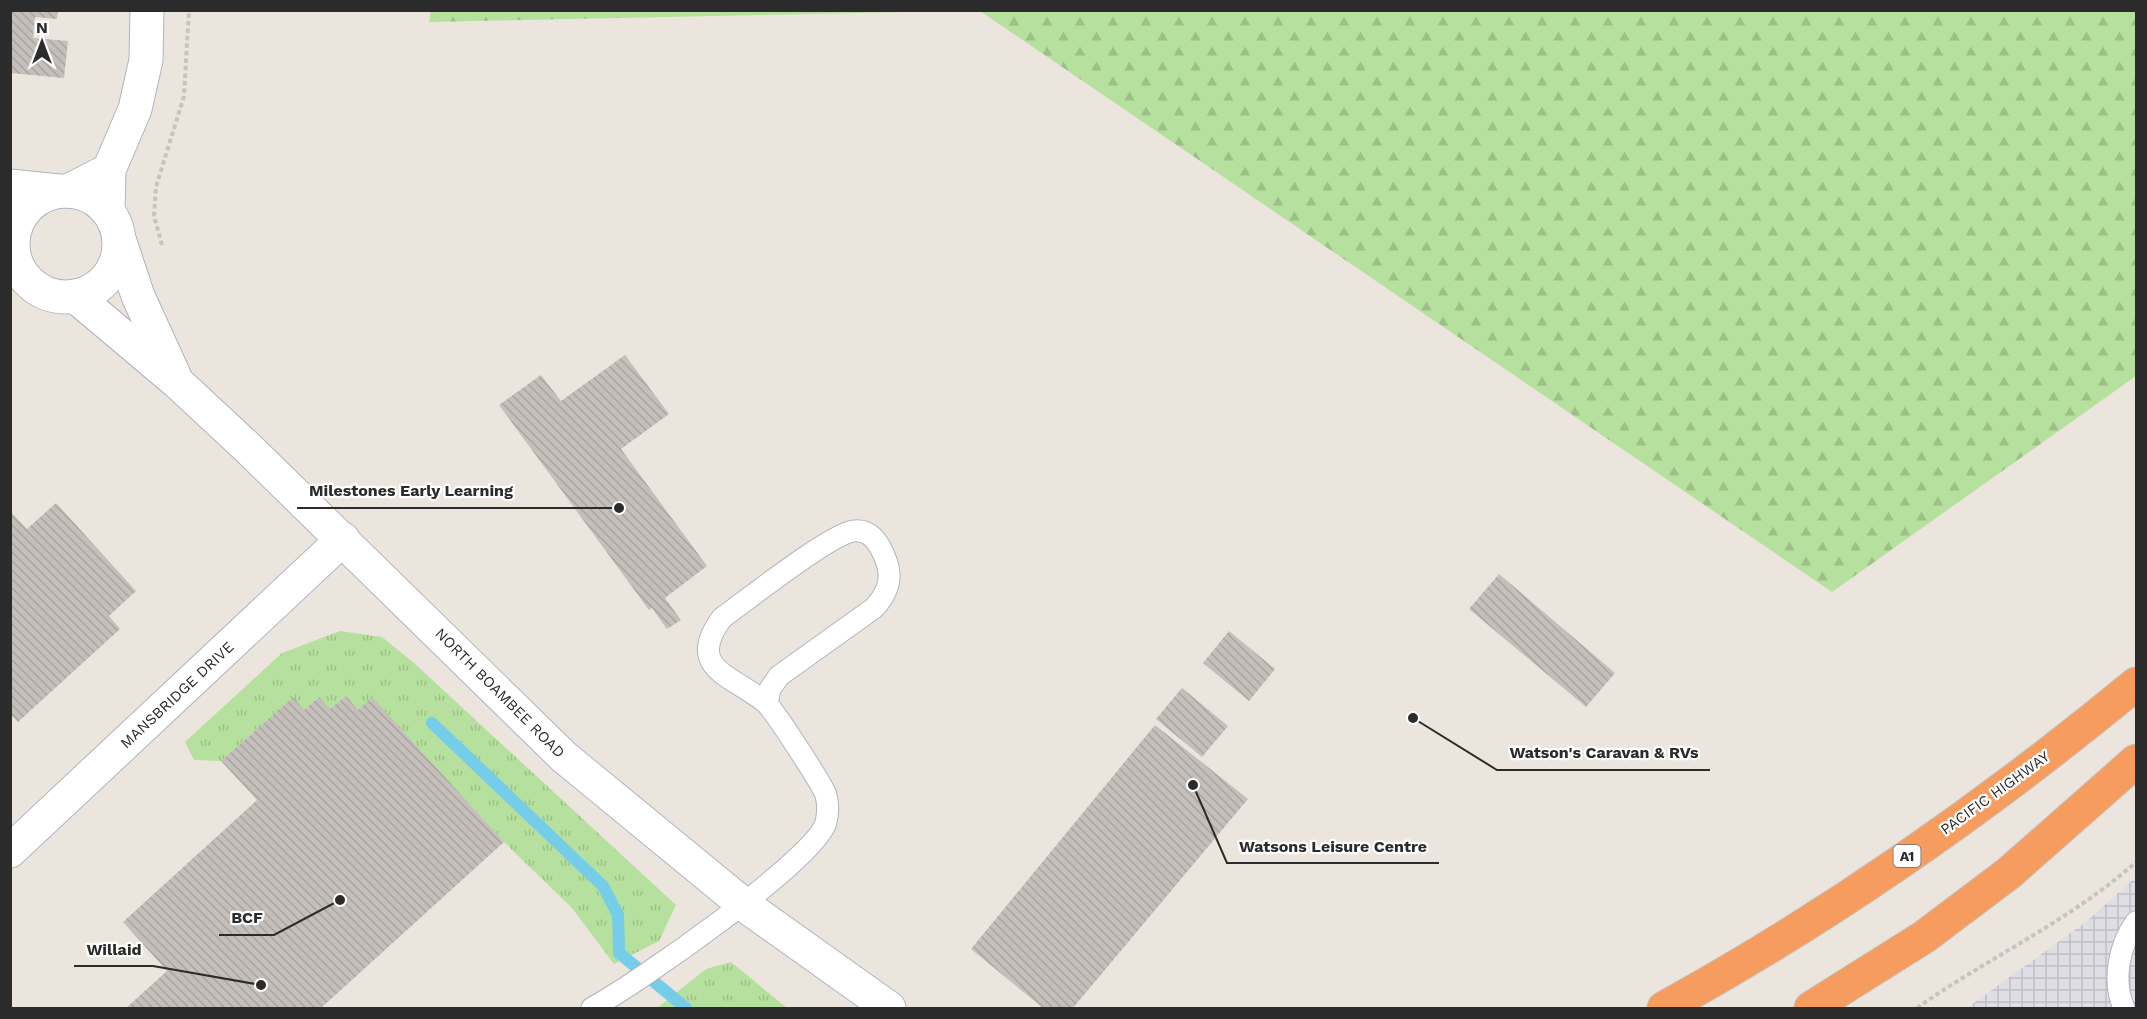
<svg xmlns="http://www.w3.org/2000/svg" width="2147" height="1019" viewBox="0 0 2147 1019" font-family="'Work Sans',sans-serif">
<defs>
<pattern id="industrial-grid" width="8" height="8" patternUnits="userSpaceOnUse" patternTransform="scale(1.5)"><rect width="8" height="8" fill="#dfdee5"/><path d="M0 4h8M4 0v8" fill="none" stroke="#c0bfc5"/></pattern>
<pattern id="grass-tufts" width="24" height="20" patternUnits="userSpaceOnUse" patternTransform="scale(1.5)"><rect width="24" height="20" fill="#b6e09d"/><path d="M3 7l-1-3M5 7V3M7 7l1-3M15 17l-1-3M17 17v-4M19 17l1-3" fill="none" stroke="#9dc087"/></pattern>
<pattern id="forest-firs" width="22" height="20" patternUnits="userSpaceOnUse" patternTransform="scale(1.5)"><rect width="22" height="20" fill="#b6e09d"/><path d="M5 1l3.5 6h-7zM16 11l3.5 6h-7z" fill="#9dc087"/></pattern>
<pattern id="building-back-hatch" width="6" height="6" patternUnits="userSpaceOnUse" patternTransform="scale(1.5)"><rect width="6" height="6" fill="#c4bfba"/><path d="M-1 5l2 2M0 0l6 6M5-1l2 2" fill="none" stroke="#a9a4a0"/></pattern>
</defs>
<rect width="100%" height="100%" fill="#ece5de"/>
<path fill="url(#industrial-grid)" d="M2136,877V1008H1967L2086,922Z"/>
<g fill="url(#grass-tufts)">
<path d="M340,631L382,637L414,663L676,905L659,941L614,964L572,908L504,842L372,698L358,710L346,696L330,709L319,697L304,710L292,698L221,761L194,760L185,742L282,653Z"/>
<path d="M731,962L787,1008H657L706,969Z"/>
</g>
<g fill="url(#forest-firs)">
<path d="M431,11V10L954,11L429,22Z"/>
<path d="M980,11H2136V376L1832,592Z"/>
</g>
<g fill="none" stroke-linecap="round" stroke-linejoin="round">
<path stroke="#76cde9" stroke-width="12" d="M432,723L603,886L618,915L619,953L686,1008"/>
</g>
<g fill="url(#building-back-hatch)">
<path d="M10,10H58L57,19L35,17L33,38L68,41L64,78L10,73Z"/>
<path d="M625,355L669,414L621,449L707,566L665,598L681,620L667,629L652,608L649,610L499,405L541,375L561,401Z"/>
<path d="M56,503L136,591L109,616L120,629L18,722L10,714V511L27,529Z"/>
<path d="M1499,574L1615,673L1586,707L1469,609Z"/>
<path d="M1229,631L1275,669L1249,701L1203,663Z"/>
<path d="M1182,688L1228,726L1202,757L1156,719Z"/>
<path d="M346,696L358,710L372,697L504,842L321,1008H126L167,971L123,922L257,800L221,761L293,697L304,710L319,697L330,709Z"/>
<path d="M1155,725L1248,799L1073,1008H1043L971,949Z"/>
</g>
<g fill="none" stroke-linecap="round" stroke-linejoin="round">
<defs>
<g id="lane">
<path d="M592,1008C632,987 818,858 826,822C828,814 828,803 826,795C822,784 774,710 766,703C734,676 684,669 722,618C747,600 829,535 853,531C873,528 882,548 887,563C893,581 886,595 874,608L779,676L770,689L767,704"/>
<path d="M2124,1008C2112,981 2119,945 2136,922"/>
</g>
<g id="street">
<path d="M68,191L109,170"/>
<path d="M108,211L109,170L135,109L146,60L147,10"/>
<path d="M10,851L343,539"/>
</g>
<g id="secondary">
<path d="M10,186L58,191"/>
<circle cx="66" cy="244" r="53"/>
<path d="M119,239L138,296L174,375"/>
<path d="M75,296L177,382L249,449L564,757L743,904L889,1008"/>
</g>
<g id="highway">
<path d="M1664,1008C1831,916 1989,805 2136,684"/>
<path d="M1811,1008L1924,937L2009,873L2136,761"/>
</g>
</defs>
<use href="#lane" stroke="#b1b4be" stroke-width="23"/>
<use href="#street" stroke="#b1b4be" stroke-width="35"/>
<use href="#secondary" stroke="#b1b4be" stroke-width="35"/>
<use href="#highway" stroke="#c4c4c4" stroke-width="35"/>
<g stroke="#c4c4c4" stroke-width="4" stroke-dasharray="4.5 3" stroke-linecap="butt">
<path d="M162,245L154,216L156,187L184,96L189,10"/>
<path d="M1917,1008C1989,957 2070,921 2136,862"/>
</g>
<use href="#lane" stroke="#fff" stroke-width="21"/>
<use href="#street" stroke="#fff" stroke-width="33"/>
<use href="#secondary" stroke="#fff" stroke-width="33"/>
<use href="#highway" stroke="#f69c5e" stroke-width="33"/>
</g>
<g text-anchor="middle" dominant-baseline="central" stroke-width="4.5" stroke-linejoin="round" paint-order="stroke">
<rect fill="#fff" stroke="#6b6b6b" stroke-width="1.5" x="1893.5" y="845" width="27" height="22" rx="4.5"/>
<g font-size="14" font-weight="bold" fill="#2b2b2b">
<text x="1907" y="856">A1</text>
</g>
<g font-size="15" fill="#2b2b2b" stroke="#fff">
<text transform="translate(500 693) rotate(45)">NORTH BOAMBEE ROAD</text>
<text transform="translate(177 695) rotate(-43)">MANSBRIDGE DRIVE</text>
<text transform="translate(1995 793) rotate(-36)">PACIFIC HIGHWAY</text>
</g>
</g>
<path fill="none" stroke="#2b2b2b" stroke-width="2" d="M619 508L525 508H297M1413 718L1497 770H1710M1193 785L1227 863H1439M340 900L274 935H219M261 985L153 966H74"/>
<g fill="#2b2b2b" stroke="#fff" stroke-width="2">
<circle cx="619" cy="508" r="6"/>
<circle cx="1413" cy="718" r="6"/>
<circle cx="1193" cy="785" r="6"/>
<circle cx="340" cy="900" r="6"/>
<circle cx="261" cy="985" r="6"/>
</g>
<g font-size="16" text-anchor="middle" font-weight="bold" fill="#2b2b2b" stroke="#fff" stroke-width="4.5" stroke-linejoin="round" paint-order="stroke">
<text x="411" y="496">Milestones Early Learning</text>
<text x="1604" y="758">Watson's Caravan &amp; RVs</text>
<text x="1333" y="852">Watsons Leisure Centre</text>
<text x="247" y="923">BCF</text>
<text x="114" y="955">Willaid</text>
</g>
<rect width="2147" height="1019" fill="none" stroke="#2b2b2b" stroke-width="24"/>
<g transform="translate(42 42)" stroke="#ffffff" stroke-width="4.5" paint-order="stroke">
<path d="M0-4.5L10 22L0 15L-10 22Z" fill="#2b2b2b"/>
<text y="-9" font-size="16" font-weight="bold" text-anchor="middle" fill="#2b2b2b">N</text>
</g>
</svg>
